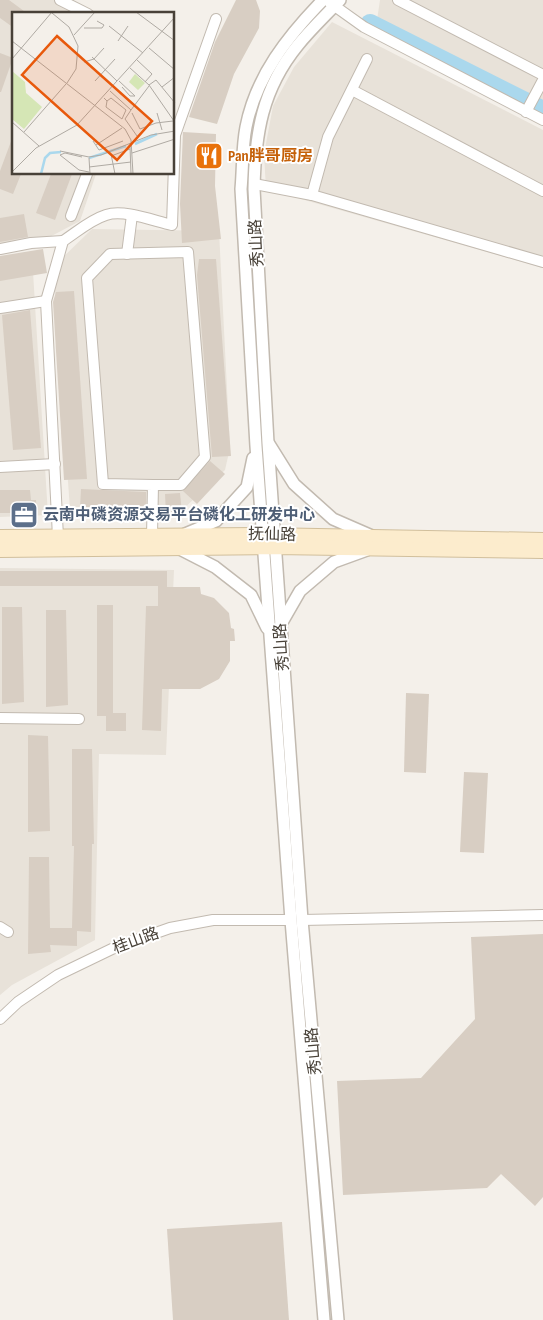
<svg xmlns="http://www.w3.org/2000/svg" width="543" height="1320" viewBox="0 0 543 1320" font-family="'Sofia Sans Condensed','Noto Sans SC',sans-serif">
<rect width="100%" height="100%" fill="#f4f0ea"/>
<g fill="#e8e2d9">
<path d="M0,0H74V2L101,14H14V174H96L80,221L40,242L0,249Z"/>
<path d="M380,0H543V106L377,20Z"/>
<path d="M332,22L543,130V268L266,189L264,154L273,106L294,67Z"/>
<path d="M92,229L219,231L230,448L225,470L181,511L70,510L53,267Z"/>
<path d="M32,256L48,515L0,517V261Z"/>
<path d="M0,568L174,570L166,755L99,754L95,940L12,985L0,995Z"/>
</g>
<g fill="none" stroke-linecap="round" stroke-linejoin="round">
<path stroke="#aad8ed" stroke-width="20" d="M370,24L543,111"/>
</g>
<g fill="#d8cec3">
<path d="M0,0H9L28,14H14V28L0,18Z"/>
<path d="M236,0H256L260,11L259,28L234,74L217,124L189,117L215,42Z"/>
<path d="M0,53L13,58L1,92H0Z"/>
<path d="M183,132L216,134L215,186L221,239L182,243L180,204Z"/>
<path d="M13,136L14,174H21L13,194L0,189V171Z"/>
<path d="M51,174H72L55,220L36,213Z"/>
<path d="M24,214L28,237L0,242V218Z"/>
<path d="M43,249L47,273L0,281V256Z"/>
<path d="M199,259H216L231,456L212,457L197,275Z"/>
<path d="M74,291L87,479L64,480L53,302L56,292Z"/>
<path d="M30,310L41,448L13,450L2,315Z"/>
<path d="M210,461L225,474L197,504L183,491Z"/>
<path d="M81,489L146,492V509L80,508Z"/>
<path d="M0,490H30L31,500H36L37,513H0Z"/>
<path d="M180,493L182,513L166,514L165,494Z"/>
<path d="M0,571H167V587H200L201,594L214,598L229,613L231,628L234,629L235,641H230V661L219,679L200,689H162L161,731L142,730L146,606H158V586H0Z"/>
<path d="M97,605H113V713H126V731H106V716H97Z"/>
<path d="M2,607H22L24,702L2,704Z"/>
<path d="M46,610H66L68,705L46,707Z"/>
<path d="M406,693L429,694L426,773L404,772Z"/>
<path d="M28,735L48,736L50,831L28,832Z"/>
<path d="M72,749H92L94,844H92L91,932L77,931V946L50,945L51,952L28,954L29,857H49L50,928H72L74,846H72Z"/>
<path d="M464,772L488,773L484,853L460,852Z"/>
<path d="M543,934V1197L535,1206L501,1174L487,1188L343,1195L337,1081L421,1078L475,1019L471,937Z"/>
<path d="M282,1222L289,1320H173L167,1229Z"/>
</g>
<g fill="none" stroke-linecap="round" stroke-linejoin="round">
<defs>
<g id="minor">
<path d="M60,0L88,14"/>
<path d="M398,0L543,75"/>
<path d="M329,2L364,27L543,120"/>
<path d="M352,90L543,191"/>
<path d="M526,112L543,80"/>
<path d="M254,184L312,195L543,262"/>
<path d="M312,195L328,137L367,59"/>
<path d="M71,216L87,174"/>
<path d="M0,249L31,243L63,241"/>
<path d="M127,254L132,215"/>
<path d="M0,308L46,301"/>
<path d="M0,467L55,464"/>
<path d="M152,536L153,485L103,484L87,278L110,254L188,252L205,457L181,485H153"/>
<path d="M58,537L46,301L63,241C77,232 90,220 106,215C124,209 154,221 172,225L175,135L216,19"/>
<path d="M0,718L79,719"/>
<path d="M302,920L543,915"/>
<path d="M0,927L8,932"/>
<path d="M0,1019L18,1002L58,975L116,947L170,928L213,920H291"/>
</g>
<g id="tertiary">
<path d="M323,0C288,36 256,76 246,127C242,147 243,168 241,189L256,446L291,920L324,1320"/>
<path d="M269,444L294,484L333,519L372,536"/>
<path d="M185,534L216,521L247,487L253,458"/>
<path d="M178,548L215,567L251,595L267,628"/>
<path d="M281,624L300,591L334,562L367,550"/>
<path d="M338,1320L302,920L268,443L254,189C255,134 262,89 298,45C311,29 326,15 340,0"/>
</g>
<g id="secondary">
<path d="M0,537L263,535L543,540"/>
<path d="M0,550L275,547L543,551"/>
</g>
</defs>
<use href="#minor" stroke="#c2bab0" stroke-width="12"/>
<use href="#tertiary" stroke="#c2bab0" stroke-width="14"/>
<use href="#secondary" stroke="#d1bf9c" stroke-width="16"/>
<use href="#minor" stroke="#fff" stroke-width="10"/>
<use href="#tertiary" stroke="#fff" stroke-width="11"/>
<use href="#secondary" stroke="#fceccd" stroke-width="14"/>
</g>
<defs>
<symbol id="restaurant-square" viewBox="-11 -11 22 22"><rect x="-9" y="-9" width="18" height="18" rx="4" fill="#e8710a" stroke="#fff"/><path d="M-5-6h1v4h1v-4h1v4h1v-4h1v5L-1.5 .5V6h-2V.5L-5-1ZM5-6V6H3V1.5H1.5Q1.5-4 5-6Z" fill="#fff"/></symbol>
<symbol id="office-square" viewBox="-11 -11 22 22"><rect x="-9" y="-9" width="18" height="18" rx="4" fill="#5c6f8a" stroke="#fff"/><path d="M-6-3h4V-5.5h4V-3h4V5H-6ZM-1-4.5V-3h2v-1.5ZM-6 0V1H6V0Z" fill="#fff"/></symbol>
</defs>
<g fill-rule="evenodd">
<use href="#restaurant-square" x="193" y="140" width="32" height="32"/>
<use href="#office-square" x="8" y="499" width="32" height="32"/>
</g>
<g text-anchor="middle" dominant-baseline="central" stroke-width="4" stroke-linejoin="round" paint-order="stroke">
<g font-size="16" font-weight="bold" fill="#c56008" stroke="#fff" text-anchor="start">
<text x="228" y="156">Pan胖哥厨房</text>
</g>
<g font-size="16" fill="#484138" stroke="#fff">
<text transform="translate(257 243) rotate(-93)">秀山路</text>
<text transform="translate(272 535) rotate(1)">抚仙路</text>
<text transform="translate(282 647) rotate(-94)">秀山路</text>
<text transform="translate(136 941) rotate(-20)">桂山路</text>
<text transform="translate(314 1051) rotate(-95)">秀山路</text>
</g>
<g font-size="16" font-weight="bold" fill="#4e5e75" stroke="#fff" text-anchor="start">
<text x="43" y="515">云南中磷资源交易平台磷化工研发中心</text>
</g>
</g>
<g transform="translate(12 12)">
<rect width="162" height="162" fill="#f4f0ea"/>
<path d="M0,59L13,70L14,81L30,95L12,117L0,107ZM123,62L133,71L126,78L117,70Z" fill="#d5e6b5"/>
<path fill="none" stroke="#aad8ed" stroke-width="2.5" d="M123,132L145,122M77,146L114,134M29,162L33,146L38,141L49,140"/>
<path fill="none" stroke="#afaaa3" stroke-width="1" d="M124,0L163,29M40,1L57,15L66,34L64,57L55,71M97,14L131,41M72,16H90L92,13L85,9M62,23L83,0M0,29L113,117L119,128L121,162M106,29L116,14M137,36L163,58M80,45L105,69M0,47L40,0M125,48L140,62L133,70M72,50L82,47L92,36M118,56L137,73L162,109M83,69L103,47M107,69L123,84H118L110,75M137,73L144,68L163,91M150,75L163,65M98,79L119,98L113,107L125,124M92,86L95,89L99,86L114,98L110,107L94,95L95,89M119,98L137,74M120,101L128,117L144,111L161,109M145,101L150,118M0,110L27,134M12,120L54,72M81,129L87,138L111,129M84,133L110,116M118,134L119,162M48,139L77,145L89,143L139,123L163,119M120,141L163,127M99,142L103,162M99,144L118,137M70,145L53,141L48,143L67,158L77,160M77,146L78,162M77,155L119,150M0,160L24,136L65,113L163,5"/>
<path fill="#e8590c" fill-opacity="0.15" stroke="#e8590c" stroke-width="2.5" d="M45,24L140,109L105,148L10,63Z"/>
<rect width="162" height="162" fill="none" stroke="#484138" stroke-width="2.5"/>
</g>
</svg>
